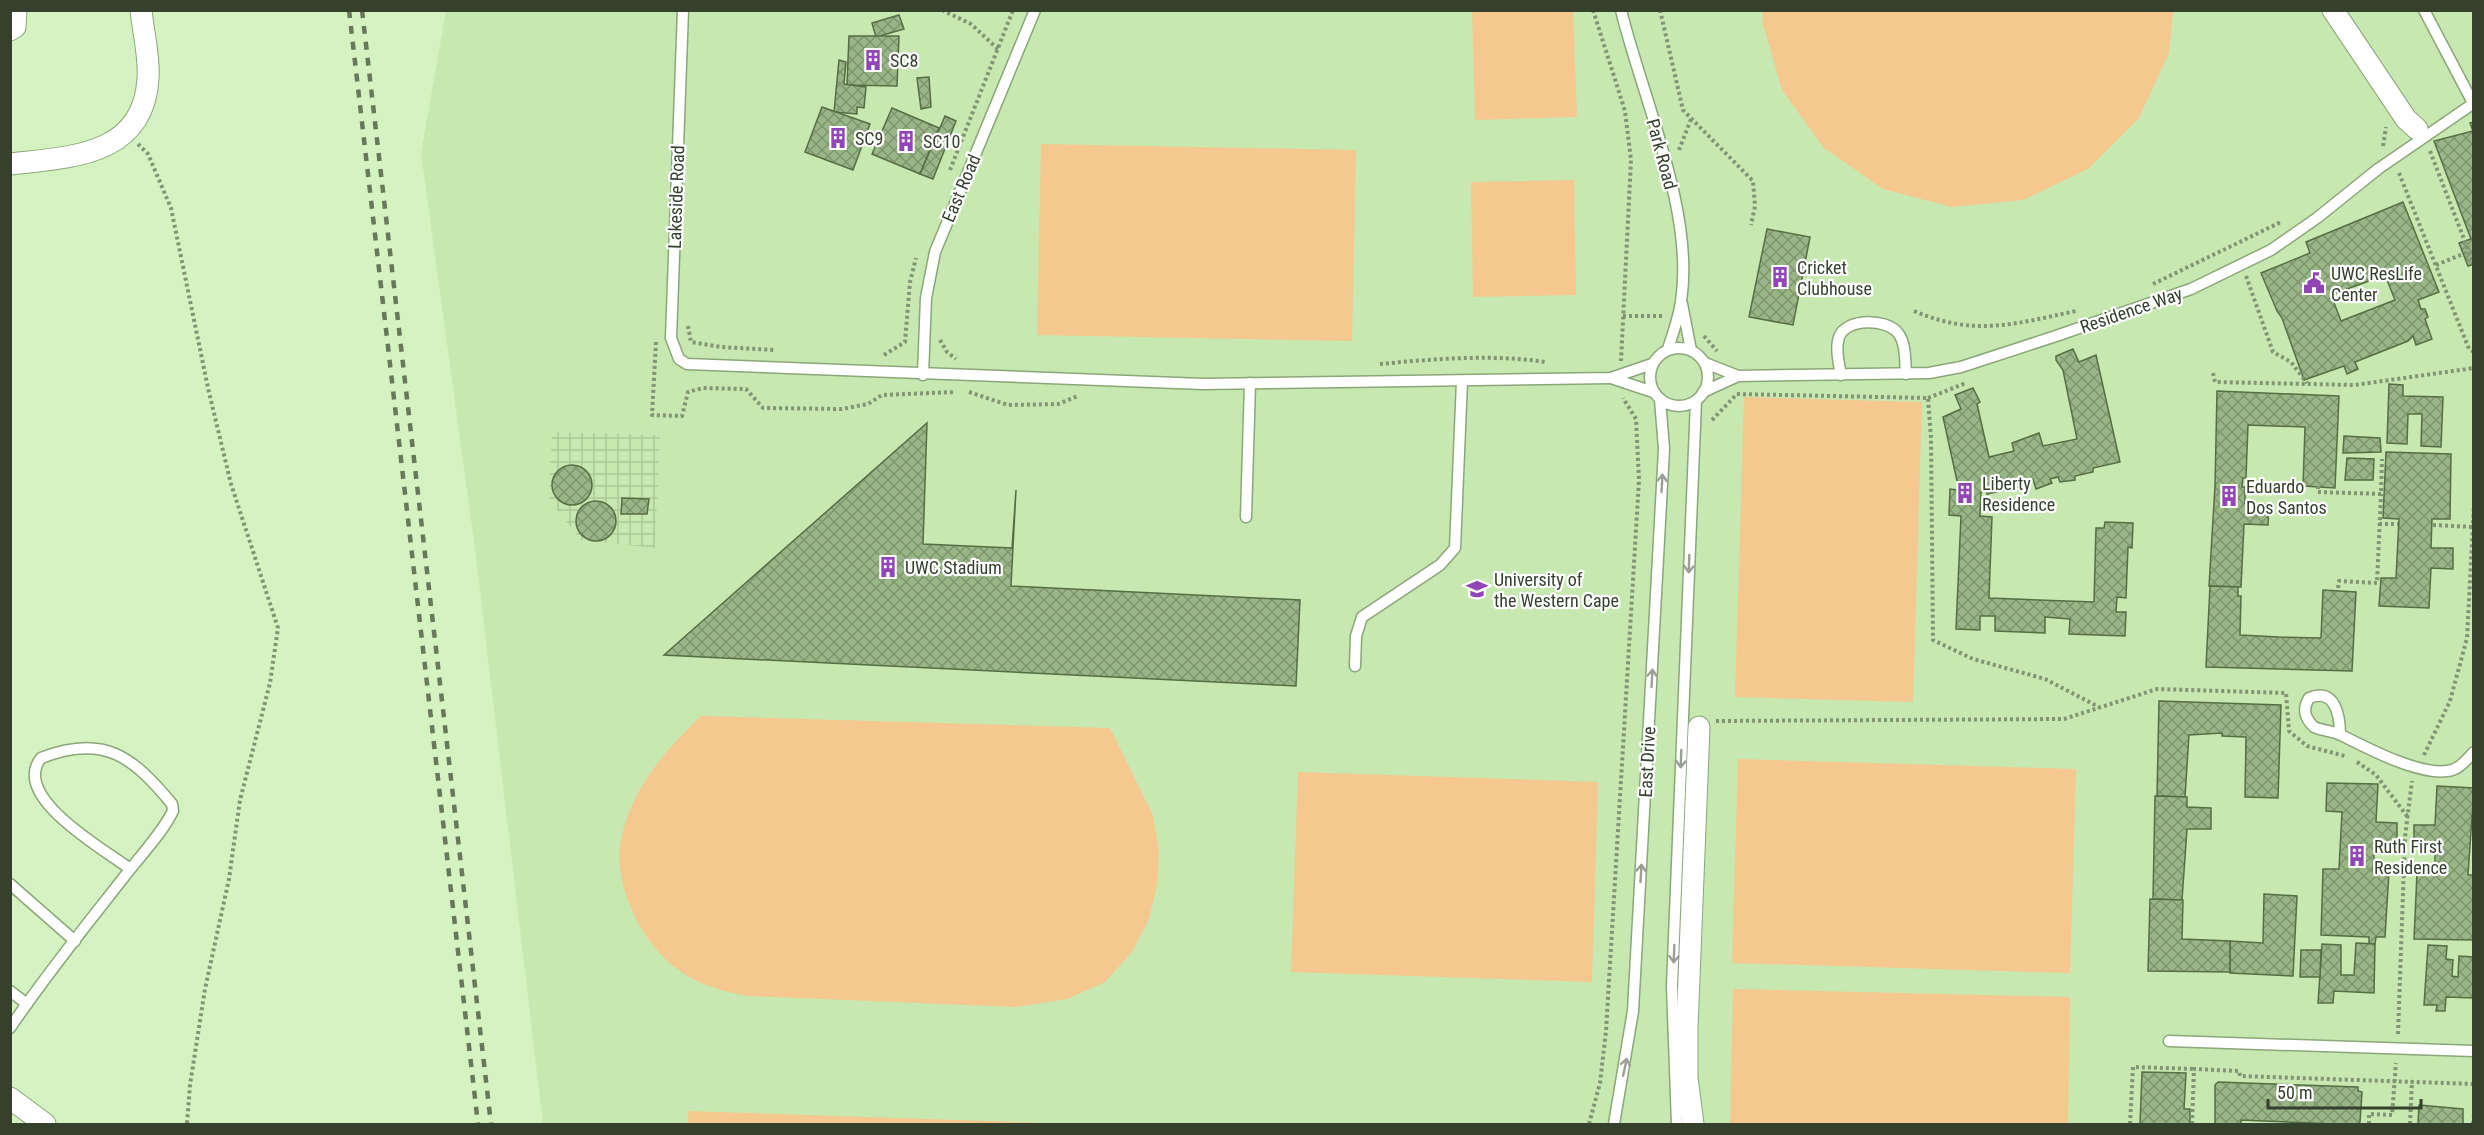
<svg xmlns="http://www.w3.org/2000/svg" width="2484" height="1135" viewBox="0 0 2484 1135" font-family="'Roboto Condensed',sans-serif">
<defs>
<pattern id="industrial-grid" width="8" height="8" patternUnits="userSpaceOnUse" patternTransform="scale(1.5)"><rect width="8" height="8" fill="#c7e8b0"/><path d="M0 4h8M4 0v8" fill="none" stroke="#acc898"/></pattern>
<pattern id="building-cross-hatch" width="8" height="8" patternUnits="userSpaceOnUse" patternTransform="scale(1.5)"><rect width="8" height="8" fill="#99b686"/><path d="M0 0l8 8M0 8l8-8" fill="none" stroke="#7e956e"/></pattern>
</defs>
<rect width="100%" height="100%" fill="#d5f3c1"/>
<path fill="#c7e8b0" d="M446,11H2473V1124H543L475,549L421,153Z"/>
<path fill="url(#industrial-grid)" d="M552,432L660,435L655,548L581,540L549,500Z"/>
<g fill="#f5c88f">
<path d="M1763,10H2173V11L2169,53L2139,118L2088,169L2023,200L1952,207L1883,189L1824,148L1782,90L1762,21Z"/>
<path d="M1472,11H1573L1577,117L1475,120Z"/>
<path d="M1041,144L1356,150L1352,341L1037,335Z"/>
<path d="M1574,180L1576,295L1473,297L1471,182Z"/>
<path d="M1744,397L1922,402L1913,702L1735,697Z"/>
<path d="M701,716L1110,728L1153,815L1159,851L1157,885L1149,919L1132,952L1105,982L1067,999L1016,1007L748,996C722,991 697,985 676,968C639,940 609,878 623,831C636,783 666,750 701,716Z"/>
<path d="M1738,759L2076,769L2070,973L1732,963Z"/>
<path d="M1298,772L1598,782L1592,982L1291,972Z"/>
<path d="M1733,989L2070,997L2068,1124H1730Z"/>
<path d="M688,1111L1075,1124H688Z"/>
</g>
<g fill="url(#building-cross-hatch)" stroke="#556f43" stroke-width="1.5" fill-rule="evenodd">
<path d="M899,15L904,29L876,37L872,23Z"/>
<path d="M849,36H899L897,86L847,85Z"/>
<path d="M839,60L846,62L844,84L866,87L864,108L857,107V114L834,112Z"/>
<path d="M929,77L931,107L921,109L917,78Z"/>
<path d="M822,107L870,124L853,170L805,152Z"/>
<path d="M892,108L939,128L920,174L872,154Z"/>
<path d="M945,116L956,121L933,179L920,174Z"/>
<path d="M2474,122V264L2468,266L2459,243L2471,239L2434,141L2473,131L2470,123Z"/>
<path d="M2403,202L2439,292L2418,300L2421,309H2425L2428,317L2425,319L2432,339L2416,345L2413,336L2408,341L2355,362L2358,369L2347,374L2344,366L2304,380L2282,318L2277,311L2261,273L2310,253L2306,242ZM2385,275L2395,300L2341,321L2331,295Z"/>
<path d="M1767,229L1810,237L1793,325L1749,317Z"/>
<path d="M2073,349L2079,362L2096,355L2120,462L2093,468V472L2075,476V480L2060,482L2058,477L2050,479L2052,483L2036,489L2033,479L2026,482L2027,485L1987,494L1986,490L1981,492L1980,516L1992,517L1989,598L2094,602L2096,528H2104L2105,522L2133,523L2132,548L2128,547L2126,598L2117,597L2116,612H2126L2125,636L2069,634L2070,619L2045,617V633L1995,631V616H1980V630L1956,629L1961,516L1949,515L1950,489L1959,490L1943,417L1961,409L1955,395L1973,388L1980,402L1977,404L1989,457L2014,451L2012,443L2039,433L2043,446L2077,439L2063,370L2056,360V356Z"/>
<path d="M2389,384L2403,385V396L2443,397L2441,447L2421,446L2422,414H2408L2407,444L2387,443Z"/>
<path d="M2217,391L2339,396L2335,488L2303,486L2305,427L2248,425L2246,478H2243L2242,487H2245V503L2269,504L2268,525L2244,524L2241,587L2209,586L2215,486Z"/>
<path d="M927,423L923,544L1012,548L1016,490L1011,586L1300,600L1296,686L664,655Z"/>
<path d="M2344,436L2380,438L2381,452L2343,453Z"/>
<path d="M2386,452L2451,454L2450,519H2432L2431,548H2453V569L2431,568L2429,608L2379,606L2381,578H2396L2399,519L2383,518Z"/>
<path d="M2347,458L2374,459L2373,480H2345Z"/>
<circle cx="572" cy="485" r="20"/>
<path d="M622,498L649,499L647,514H621Z"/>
<circle cx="596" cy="521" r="20"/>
<path d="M2210,586L2238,587V596H2241L2240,635L2279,637L2321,638L2323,590L2356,592L2352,671L2206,667Z"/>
<path d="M2159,701L2281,705L2278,798L2245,797L2246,737L2222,736V733L2189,735L2185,797L2157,796Z"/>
<path d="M2327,783L2378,784L2376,822L2397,823V844L2375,843L2373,871L2389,872L2385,937H2376L2375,944H2369V937L2321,935L2323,869H2339L2342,812L2326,811Z"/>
<path d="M2437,786L2474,788L2468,875H2474V940L2414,939L2417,873H2435V846L2414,845V825H2435Z"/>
<path d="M2155,796L2187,797V807L2211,808V829H2187L2182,900L2153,899Z"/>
<path d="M2264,894L2297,896L2293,976L2230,973V941L2263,943Z"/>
<path d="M2150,899L2183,900L2182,939L2230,941V972L2148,971Z"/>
<path d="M2356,943L2375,944L2374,993L2334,991L2333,1003H2318L2322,944L2341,945V975H2354Z"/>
<path d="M2428,945L2447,946L2446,959L2453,960L2452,976L2458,977L2459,956L2474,957V998L2446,997L2445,1011H2436L2437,1005H2424Z"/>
<path d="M2301,950H2321L2320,977H2300Z"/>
<path d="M2142,1072L2186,1073L2184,1109H2190V1124H2140Z"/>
<path d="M2218,1082L2358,1087V1091L2362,1092L2360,1122L2359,1124H2335L2241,1120V1124H2215V1085Z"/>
<path d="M2419,1105L2463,1109V1124H2418Z"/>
</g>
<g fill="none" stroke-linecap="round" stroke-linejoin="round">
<defs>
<g id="lane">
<path d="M683,10L671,338L679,359L687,364L1203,384L1611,378L1652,364"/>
<path d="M1621,10C1642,97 1695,212 1681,301C1679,317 1673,333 1668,349"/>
<path d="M2424,10L2473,103"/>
<path d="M1682,304L1691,350"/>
<circle cx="1679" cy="377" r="29"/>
<path d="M1705,363L1738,376L1929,373L1961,367L2056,336L2191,289L2271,250L2317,218L2378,169L2474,103"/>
<path d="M923,375L926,298L935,252L1035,10"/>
<path d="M1841,375C1839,363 1835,349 1839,337C1846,318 1886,318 1898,333C1906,343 1905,361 1906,374"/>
<path d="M1611,378L1653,392"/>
<path d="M1703,392L1738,376"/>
<path d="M1246,517L1250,383"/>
<path d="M1355,666L1356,636L1362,617L1440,565L1455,548L1462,381"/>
<path d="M2340,735C2340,715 2335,687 2309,698C2302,710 2305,718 2314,727C2323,731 2333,731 2341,735C2367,748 2418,775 2447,771C2459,770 2466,760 2474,752"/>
<path d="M10,884L75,941"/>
<path d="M10,991L27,1004"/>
<path d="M10,1028C45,976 85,927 124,877C140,856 161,835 173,811L172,804C133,757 104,733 41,758C10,797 104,849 130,869"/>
<path d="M2169,1041L2474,1051"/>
<path d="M1614,1124L1633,1011L1664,449L1660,399"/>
<path d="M1677,1124L1672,986L1696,401"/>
</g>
<g id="street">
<path d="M2333,10L2406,119L2417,129"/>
<path d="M10,30L15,27L16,10"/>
<path d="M10,164C69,157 143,157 148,79C150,58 143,32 141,10"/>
<path d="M10,1098L45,1124"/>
<path d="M1693,1124L1687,1078V1028L1699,727"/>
</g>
</defs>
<use href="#lane" stroke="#8ba678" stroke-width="13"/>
<use href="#street" stroke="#8ba678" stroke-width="23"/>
<g stroke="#819573" stroke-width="4" stroke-dasharray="3 3" stroke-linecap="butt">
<path d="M942,10L971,24L999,50"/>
<path d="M1593,10L1625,111L1631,160L1621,361"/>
<path d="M1660,10L1683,110L1753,181L1755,206L1751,225"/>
<path d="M138,144L148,154L171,208L208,388L231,484L278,628L270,683L240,800L229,879L205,989L190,1085L187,1124"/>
<path d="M2383,146L2386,127"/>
<path d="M1679,150L1691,119"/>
<path d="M2430,151L2474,265"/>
<path d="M950,170L1013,10"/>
<path d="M2399,173L2469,349L2474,352"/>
<path d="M2436,265L2468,252"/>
<path d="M2246,276L2273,352L2291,362L2307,383"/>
<path d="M2153,284L2281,222"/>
<path d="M1914,311C1975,337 2014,324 2076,311"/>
<path d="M1623,316H1663"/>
<path d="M688,326L691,342L721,347L775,350"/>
<path d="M1704,336L1717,351"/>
<path d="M940,340L947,352L956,359"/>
<path d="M656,342L652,415L682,416L688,392L703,388L746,389L763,408L842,409L868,404L882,395L956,392"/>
<path d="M884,355L905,342L910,282L916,258"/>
<path d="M1380,364C1434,359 1491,354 1546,362"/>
<path d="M2213,373L2215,382L2355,385L2474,368"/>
<path d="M969,392L1008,405L1058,404L1078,396"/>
<path d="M1737,394L1928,398L1931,438L1933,640L1973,659L2045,679L2099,707"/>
<path d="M1928,398L1966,383"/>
<path d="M1712,420L1737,394"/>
<path d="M2318,486V492L2381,494L2382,459"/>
<path d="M2379,524H2398"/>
<path d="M2433,525L2474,527"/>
<path d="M2338,588L2339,581L2377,583L2381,494"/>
<path d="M1716,721L2064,719L2157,689L2286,693L2289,731L2307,746L2345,756"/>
<path d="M2424,755L2450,701L2467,638L2474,504"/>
<path d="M2357,762L2376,775L2407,816"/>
<path d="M2374,866L2433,868"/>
<path d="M2398,1034L2405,837L2412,781"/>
<path d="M1589,1124L1600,1083L1606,1031L1639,480L1636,419L1623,398"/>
<path d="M2130,1124L2133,1067L2194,1069"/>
<path d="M2192,1124L2194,1069L2239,1071L2240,1076L2474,1084"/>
<path d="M2369,1124V1114L2392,1115L2396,1063"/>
<path d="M2410,1124L2412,1081"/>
<path d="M2473,1124L2474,1115"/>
</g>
<use href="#lane" stroke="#fff" stroke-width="10"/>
<use href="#street" stroke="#fff" stroke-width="21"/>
<g stroke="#67785b" stroke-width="4.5" stroke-dasharray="8 8" stroke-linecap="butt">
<path d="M349,10L478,1124"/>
<path d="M362,10L491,1124"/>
</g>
</g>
<defs><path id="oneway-shaft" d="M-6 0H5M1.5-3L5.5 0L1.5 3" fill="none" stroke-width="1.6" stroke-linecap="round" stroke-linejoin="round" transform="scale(1.5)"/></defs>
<g stroke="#9aa096">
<use href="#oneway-shaft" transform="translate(1662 483) rotate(-87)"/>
<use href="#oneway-shaft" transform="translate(1689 564) rotate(92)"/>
<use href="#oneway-shaft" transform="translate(1652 678) rotate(-87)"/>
<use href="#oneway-shaft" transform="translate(1681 759) rotate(92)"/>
<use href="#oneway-shaft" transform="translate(1641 873) rotate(-87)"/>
<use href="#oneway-shaft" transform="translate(1674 954) rotate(92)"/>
<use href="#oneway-shaft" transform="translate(1625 1067) rotate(-78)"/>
</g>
<defs>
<symbol id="building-bare" viewBox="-9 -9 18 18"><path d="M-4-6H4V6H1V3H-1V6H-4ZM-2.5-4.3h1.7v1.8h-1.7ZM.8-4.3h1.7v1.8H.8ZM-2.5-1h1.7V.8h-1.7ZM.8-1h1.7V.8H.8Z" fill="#9145b6" stroke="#fff" stroke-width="2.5" paint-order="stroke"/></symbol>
<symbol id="civic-bare" viewBox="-9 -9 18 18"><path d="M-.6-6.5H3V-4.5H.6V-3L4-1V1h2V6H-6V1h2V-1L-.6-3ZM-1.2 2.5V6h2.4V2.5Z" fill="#9145b6" stroke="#fff" stroke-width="2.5" paint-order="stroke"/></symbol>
<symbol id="university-bare" viewBox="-9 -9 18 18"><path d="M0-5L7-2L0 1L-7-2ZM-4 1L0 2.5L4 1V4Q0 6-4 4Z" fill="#9145b6" stroke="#fff" stroke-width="2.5" paint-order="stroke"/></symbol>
</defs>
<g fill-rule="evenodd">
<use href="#building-bare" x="858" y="45" width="30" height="30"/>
<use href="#building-bare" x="823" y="123" width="30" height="30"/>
<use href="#building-bare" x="891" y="126" width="30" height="30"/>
<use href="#building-bare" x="1765" y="262" width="30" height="30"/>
<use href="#civic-bare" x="2299" y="268" width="30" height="30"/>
<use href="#building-bare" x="1950" y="478" width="30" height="30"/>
<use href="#building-bare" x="2214" y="481" width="30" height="30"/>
<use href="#building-bare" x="873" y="552" width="30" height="30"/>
<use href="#university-bare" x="1462" y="574" width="30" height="30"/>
<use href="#building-bare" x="2342" y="841" width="30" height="30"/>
</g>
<g text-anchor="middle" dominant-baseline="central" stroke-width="4.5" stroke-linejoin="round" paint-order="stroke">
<g font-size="18" fill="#35402d" stroke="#fff" text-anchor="start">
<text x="890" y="60">SC8</text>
<text x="855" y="138">SC9</text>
<text x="923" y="141">SC10</text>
<text x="1797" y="267">Cricket<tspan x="1797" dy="21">Clubhouse</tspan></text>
<text x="2331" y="273">UWC ResLife<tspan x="2331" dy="21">Center</tspan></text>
<text x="1982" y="483">Liberty<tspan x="1982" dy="21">Residence</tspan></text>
<text x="2246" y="486">Eduardo<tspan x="2246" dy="21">Dos Santos</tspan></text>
<text x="905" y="567">UWC Stadium</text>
<text x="1494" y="579">University of<tspan x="1494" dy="21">the Western Cape</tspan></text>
<text x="2374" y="846">Ruth First<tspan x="2374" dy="21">Residence</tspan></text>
</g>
<g font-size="18" fill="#35402d" stroke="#fff">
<text transform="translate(1662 154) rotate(75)">Park Road</text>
<text transform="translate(961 188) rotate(-67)">East Road</text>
<text transform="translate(676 197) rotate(-88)">Lakeside Road</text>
<text transform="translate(2131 310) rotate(-19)">Residence Way</text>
<text transform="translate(1647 762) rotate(-87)">East Drive</text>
</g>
</g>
<rect width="2484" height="1135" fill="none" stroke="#35402d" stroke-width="24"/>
<path d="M2268 1099v9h153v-9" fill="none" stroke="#35402d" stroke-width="3"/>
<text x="2277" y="1099" font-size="18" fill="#35402d" stroke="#ffffff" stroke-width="4.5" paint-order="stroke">50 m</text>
</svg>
